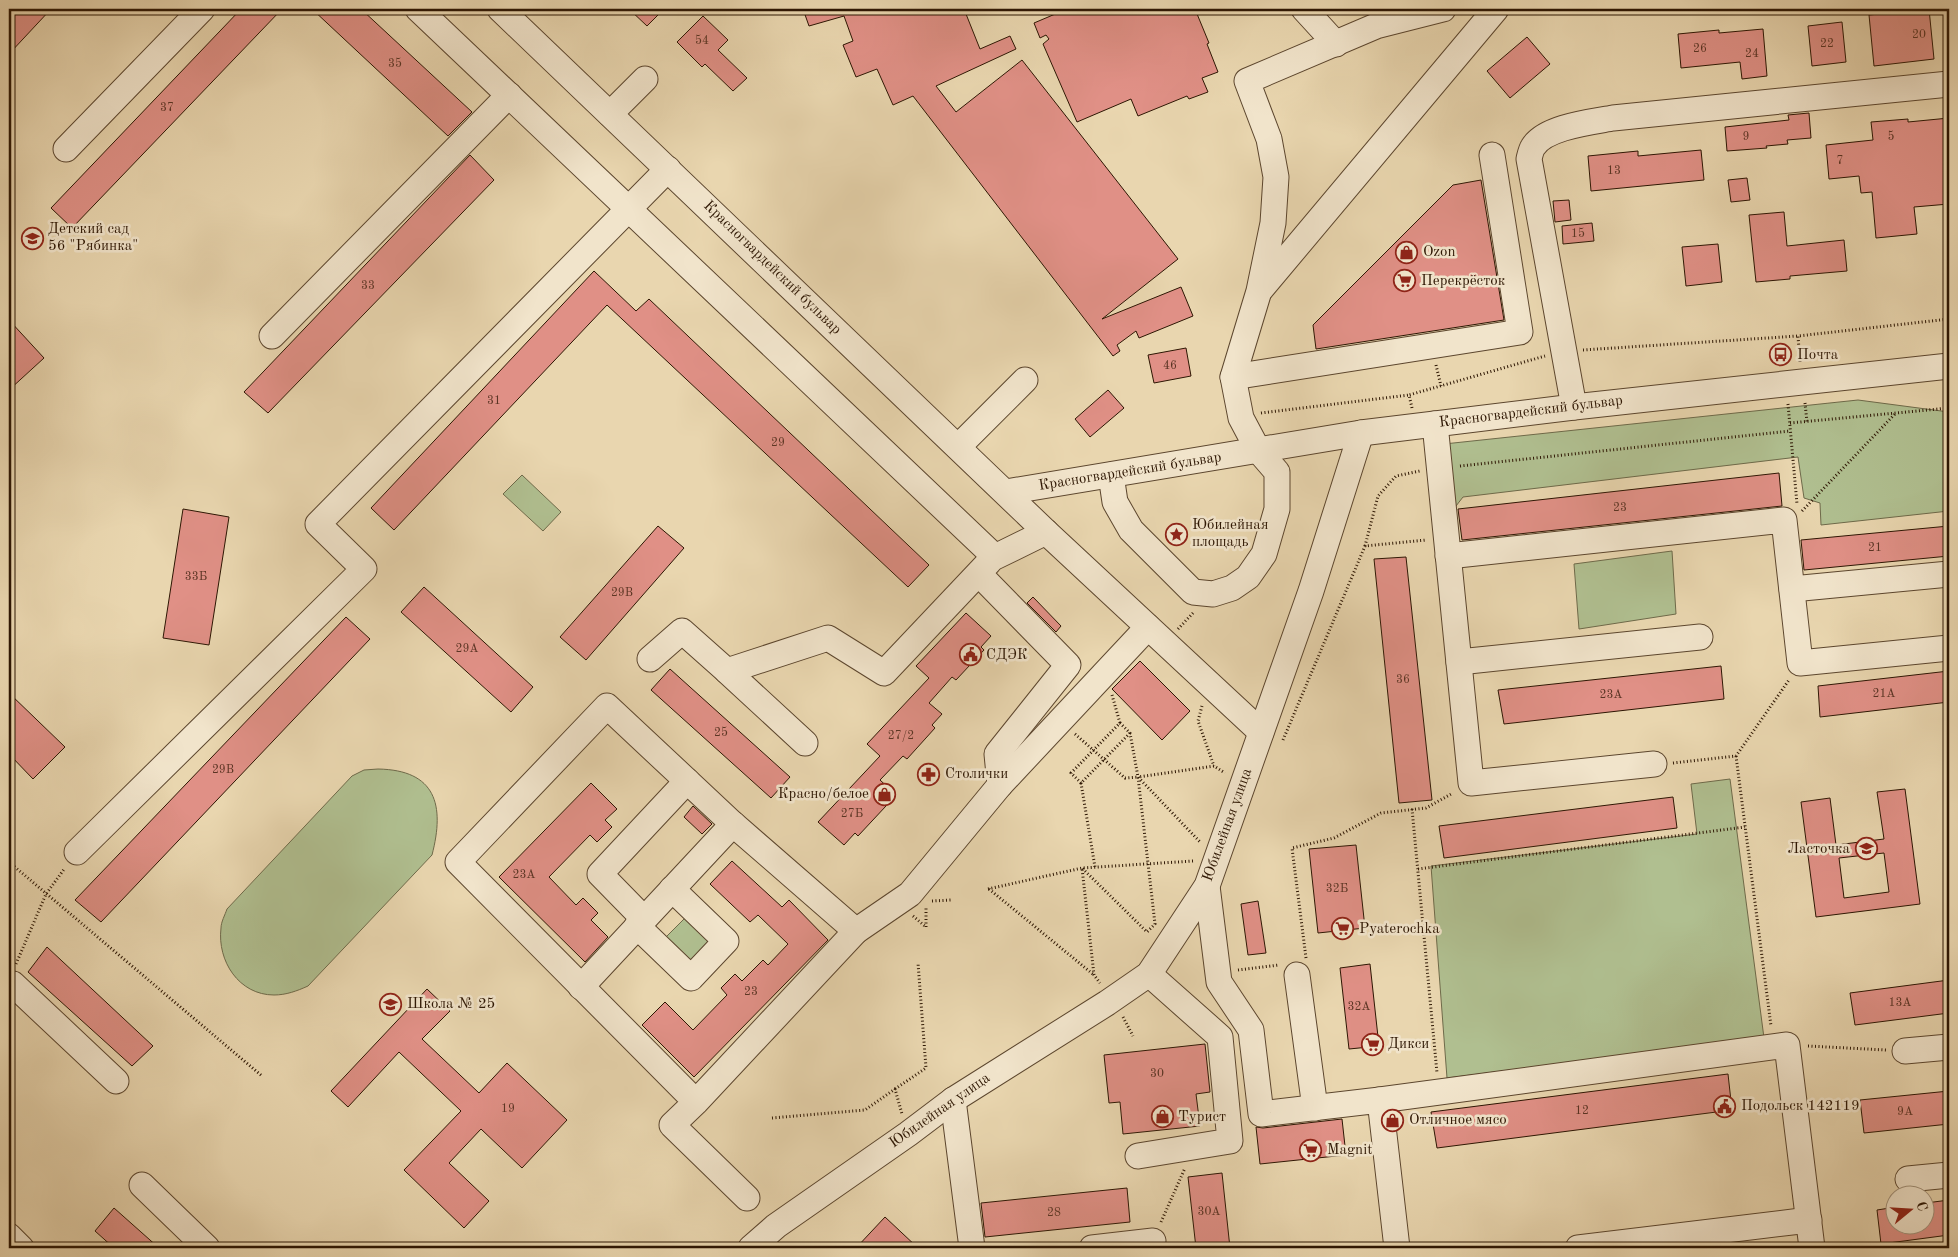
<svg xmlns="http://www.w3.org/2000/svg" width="1958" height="1257" viewBox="0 0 1958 1257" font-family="'Old Standard TT',serif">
<rect width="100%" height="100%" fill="#e9d6af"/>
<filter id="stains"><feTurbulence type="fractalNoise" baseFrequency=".004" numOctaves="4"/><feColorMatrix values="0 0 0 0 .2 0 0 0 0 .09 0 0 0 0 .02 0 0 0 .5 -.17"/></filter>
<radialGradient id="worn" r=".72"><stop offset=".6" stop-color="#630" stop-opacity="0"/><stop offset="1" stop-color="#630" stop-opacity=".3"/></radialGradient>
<g fill="#b0bf90" stroke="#6e6a4a">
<path d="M1858,400L1949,412V511L1821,525L1820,503L1804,498L1798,457L1463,497L1456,506H1447L1444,444Z"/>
<path d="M522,475L561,512L543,531L503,494Z"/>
<path d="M1672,551L1676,614L1579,629L1574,564Z"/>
<path d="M378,769C436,770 445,805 432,855L308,986C297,991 286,995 274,995C239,995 217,961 221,928C221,922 225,915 227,909L352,776L364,770Z"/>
<path d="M1730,779L1764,1038L1447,1078L1431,866L1697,834L1691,784Z"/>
<path d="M686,917L712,942L692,962L666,937Z"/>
</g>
<g fill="#e09086" stroke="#2d1603" fill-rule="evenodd">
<path d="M9,9H51L9,54Z"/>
<path d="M241,9H282L72,228L51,208Z"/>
<path d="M312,9H361L472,112L448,136Z"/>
<path d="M629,9H664L647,26Z"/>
<path d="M803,9H964L980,49L1010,36L1016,49L936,86L956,112L1022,60L1178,259L1102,319L1181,287L1193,316L1139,338L1136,331L1117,345L1120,351L1113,356L913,96L893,105L877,69L856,77L843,45L853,41L844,16L809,26Z"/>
<path d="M1067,9H1195L1209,43L1207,44L1218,72L1202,78L1208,92L1189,99L1187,96L1138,116L1131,99L1077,122L1043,44L1049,39L1046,35L1040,38L1034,23Z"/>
<path d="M1929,9L1934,59L1874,66L1869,15Z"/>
<path d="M703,16L728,40L718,50L747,78L733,91L705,64L702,67L677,42Z"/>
<path d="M1842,22L1846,62L1812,66L1808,26Z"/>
<path d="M1763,29L1767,76L1742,79L1740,62L1681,68L1678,34L1719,30V33Z"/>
<path d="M1527,37L1550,64L1510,98L1487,71Z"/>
<path d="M1809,113L1811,138L1787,140L1788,144L1766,146L1767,148L1727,151L1725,127L1789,120L1788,115Z"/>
<path d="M1949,118V148H1945L1949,204L1914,207L1917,234L1876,238L1872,192L1861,193L1859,176L1829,179L1826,145L1873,140L1871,122L1908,119V122Z"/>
<path d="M1701,150L1704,180L1591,191L1588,156L1638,151V156Z"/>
<path d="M470,155L494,180L268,413L244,392Z"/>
<path d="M1747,178L1750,200L1731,202L1728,180Z"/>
<path d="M1481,180L1504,320L1316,349L1313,325L1453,185Z"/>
<path d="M1569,200L1571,220L1555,222L1553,201Z"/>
<path d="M1784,212L1787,246L1844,240L1847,271L1790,276V279L1756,282L1749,215Z"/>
<path d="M1592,223L1594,241L1563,244L1562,226Z"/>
<path d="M1718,244L1722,282L1686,286L1682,247Z"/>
<path d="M594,271L636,311L649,299L929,565L908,587L607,305L394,530L371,508Z"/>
<path d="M9,320L44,358L9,390Z"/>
<path d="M1186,348L1191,376L1154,383L1148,355Z"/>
<path d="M1108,390L1124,408L1090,437L1075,419Z"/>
<path d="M1779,473L1782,506L1462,540L1458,509Z"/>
<path d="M183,509L229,517L209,645L163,638Z"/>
<path d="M658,526L684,548L586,660L560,637Z"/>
<path d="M1949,526V556L1804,570L1801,540Z"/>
<path d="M1406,557L1432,800L1399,803L1374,559Z"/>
<path d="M424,587L533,687L511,712L401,612Z"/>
<path d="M1033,597L1061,626L1056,632L1027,603Z"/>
<path d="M966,613L991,636L981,647L984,650L956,680L952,677L929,703L942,714L932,725L935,728L907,759L903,756L880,780L893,792L883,803L886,806L858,836L855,833L844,845L818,822L880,756L867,744L929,678L916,666Z"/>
<path d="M346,617L370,639L101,922L75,900Z"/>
<path d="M1140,661L1190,711L1162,740L1112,689Z"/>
<path d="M1721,666L1724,699L1504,724L1498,690Z"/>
<path d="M670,669L790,777L771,798L651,690Z"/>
<path d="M1949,671V702L1820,717L1818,686Z"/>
<path d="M9,693L65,747L33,779L9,754Z"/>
<path d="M591,783L617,809L605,820L612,827L597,842L590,835L549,877L576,905L583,898L598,913L591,920L608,937L585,962L499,877Z"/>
<path d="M1905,789L1920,904L1816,917L1801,802L1830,798L1836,845L1884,839L1877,792ZM1884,853L1889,892L1844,898L1839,858Z"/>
<path d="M1673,797L1677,828L1444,858L1439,826Z"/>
<path d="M693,806L712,824L702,834L684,817Z"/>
<path d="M1356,845L1365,928L1318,933L1309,849Z"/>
<path d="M732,861L782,907L789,900L828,940L694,1077L642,1025L665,1002L693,1030L727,995L721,988L735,974L742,981L763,960L768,965L788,944L758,915L750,922L710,884Z"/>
<path d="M1258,901L1266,953L1248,955L1241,904Z"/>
<path d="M47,947L153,1046L132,1066L28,972Z"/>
<path d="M1370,964L1379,1046L1349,1049L1340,968Z"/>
<path d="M1949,980V1013L1855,1025L1850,993Z"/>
<path d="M427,989L450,1011L422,1039L479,1093L507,1063L567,1120L522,1168L481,1129L449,1163L489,1201L464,1228L404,1170L461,1111L399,1052L348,1107L331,1091Z"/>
<path d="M1205,1044L1210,1092L1196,1094L1200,1126L1123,1134L1120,1102L1109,1103L1104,1055Z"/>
<path d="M1728,1074L1732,1110L1437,1148L1431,1112Z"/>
<path d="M1949,1091V1124L1864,1133L1860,1100Z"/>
<path d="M1342,1119L1346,1155L1260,1164L1256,1127L1263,1128Z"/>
<path d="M1222,1173L1230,1248H1196L1188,1177Z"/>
<path d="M1127,1188L1130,1222L985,1237L981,1203Z"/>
<path d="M1949,1200V1235L1881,1244L1877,1210L1896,1207V1224H1926V1203Z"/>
<path d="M114,1208L159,1248H114L95,1231Z"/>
<path d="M885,1217L918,1248H856Z"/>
</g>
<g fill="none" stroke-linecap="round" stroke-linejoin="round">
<defs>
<g id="minor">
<path d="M418,9L995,557L1046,532"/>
<path d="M500,9L1046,532L1261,732"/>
<path d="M1304,9L1336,44"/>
<path d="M610,114L645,79"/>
<path d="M66,149L202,9"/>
<path d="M1261,289L1496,9"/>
<path d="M272,336L509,95"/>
<path d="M1233,377L1520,332L1492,155"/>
<path d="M1574,407L1529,159C1530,155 1531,150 1533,147C1545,127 1591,122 1613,118L1949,84"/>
<path d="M1435,424L1471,783L1654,764"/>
<path d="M958,447L1025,380"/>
<path d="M1111,475L1115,502L1131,530L1193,592L1213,594L1232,588L1248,577L1264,554L1277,509V472L1258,450L1241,418L1233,377L1259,291L1273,223L1276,177L1269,139L1247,81L1376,26L1443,9"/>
<path d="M1006,492L1361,433L1574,407L1949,366"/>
<path d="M1448,556L1784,520L1800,663L1949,648"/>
<path d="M1792,589L1949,574"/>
<path d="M650,659L682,631L727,671"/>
<path d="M1459,662L1700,637"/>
<path d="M805,743L727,671L828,638L884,673L989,562"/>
<path d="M1000,785L1148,627"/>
<path d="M77,852L364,569L318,524L668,169"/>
<path d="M1207,886L1219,982L1251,1030L1261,1114L1380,1100L1397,1248"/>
<path d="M644,919L600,874L687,781"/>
<path d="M637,926L691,978L726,941L672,889"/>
<path d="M856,931L910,894L1000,785L997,754L1068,665L979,574"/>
<path d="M1297,975L1315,1108"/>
<path d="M581,987L733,824"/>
<path d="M9,988L13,984L116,1081"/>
<path d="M1905,1051L1949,1047"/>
<path d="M953,1100L972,1248"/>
<path d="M1380,1100L1787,1045L1812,1248"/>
<path d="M696,1102L458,862L607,706L733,824L856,931L696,1102L672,1125L747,1198"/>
<path d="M1138,1156L1230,1141L1220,1037L1149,974"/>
<path d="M1908,1179L1949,1175"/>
<path d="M142,1185L207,1248"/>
<path d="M9,1236L21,1248"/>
<path d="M751,1248L776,1226L908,1134L953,1100L1107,1003L1149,974L1207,886L1311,591L1361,433"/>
<path d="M1092,1248L1153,1241"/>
<path d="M1578,1248L1809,1220"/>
</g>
</defs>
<use href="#minor" stroke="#5c462e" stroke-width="27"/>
<g stroke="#2d1603" stroke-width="3" stroke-dasharray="1 2.5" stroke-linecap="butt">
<path d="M1583,350L1798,336"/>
<path d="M1800,362L1798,336L1949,319"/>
<path d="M1436,365L1441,386"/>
<path d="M1805,403L1807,422"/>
<path d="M1788,404L1797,504"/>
<path d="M1412,408L1409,395L1545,356"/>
<path d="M1261,413L1409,395"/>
<path d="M1790,423L1949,408"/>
<path d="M1460,466L1790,431"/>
<path d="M1802,511L1895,414"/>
<path d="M1365,546L1378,496L1396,476L1420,471"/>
<path d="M1178,629L1193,613"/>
<path d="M1112,695L1120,723"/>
<path d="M1202,706L1198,721L1214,766"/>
<path d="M1130,733L1081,783L1071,773L1120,723L1130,733L1138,777L1201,843"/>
<path d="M1075,734L1125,778L1138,777"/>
<path d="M1283,740L1365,546L1426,540"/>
<path d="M1736,756L1771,1026"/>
<path d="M1673,763L1736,756L1789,680"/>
<path d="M1081,783L1095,867"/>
<path d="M1412,809L1437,1073"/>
<path d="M1193,861L1082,868L1147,932L1155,924L1138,777L1214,766L1225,773"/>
<path d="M9,862L262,1076"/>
<path d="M1418,869L1745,827"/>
<path d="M988,889L1082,868L1094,975L1100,983"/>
<path d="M989,889L1094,975"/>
<path d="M932,901L951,900"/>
<path d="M913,916L926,927"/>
<path d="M926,927V907"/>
<path d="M1306,958L1292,848L1334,838L1381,813L1426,808L1453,793"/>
<path d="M16,964L46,894L65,868"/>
<path d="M1238,970L1279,965"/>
<path d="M1123,1017L1133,1036"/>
<path d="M1808,1046L1886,1050"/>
<path d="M895,1089L926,1068L918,963"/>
<path d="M772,1118L865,1110L895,1089L902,1114"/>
<path d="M1161,1222L1185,1168"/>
</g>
<use href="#minor" stroke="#f1e4cb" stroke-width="25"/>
</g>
<defs>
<symbol id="school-ring" viewBox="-11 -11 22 22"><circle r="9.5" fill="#f1e4cb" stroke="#8f2418" stroke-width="1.5"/><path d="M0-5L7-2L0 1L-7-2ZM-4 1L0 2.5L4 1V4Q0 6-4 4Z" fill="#8f2418"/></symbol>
<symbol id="shop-ring" viewBox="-11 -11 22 22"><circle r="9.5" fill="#f1e4cb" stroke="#8f2418" stroke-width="1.5"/><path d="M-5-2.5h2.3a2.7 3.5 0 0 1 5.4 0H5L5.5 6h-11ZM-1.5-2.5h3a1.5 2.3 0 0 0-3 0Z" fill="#8f2418"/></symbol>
<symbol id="supermarket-ring" viewBox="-11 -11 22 22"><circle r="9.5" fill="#f1e4cb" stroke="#8f2418" stroke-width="1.5"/><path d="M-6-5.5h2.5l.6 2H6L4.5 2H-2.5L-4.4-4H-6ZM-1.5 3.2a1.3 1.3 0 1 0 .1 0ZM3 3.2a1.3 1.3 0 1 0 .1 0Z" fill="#8f2418"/></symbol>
<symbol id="bus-ring" viewBox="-11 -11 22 22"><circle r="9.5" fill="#f1e4cb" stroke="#8f2418" stroke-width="1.5"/><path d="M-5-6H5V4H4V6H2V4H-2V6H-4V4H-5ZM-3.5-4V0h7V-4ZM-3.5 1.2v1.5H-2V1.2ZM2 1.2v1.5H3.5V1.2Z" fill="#8f2418"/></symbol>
<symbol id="sight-ring" viewBox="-11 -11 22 22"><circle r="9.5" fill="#f1e4cb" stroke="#8f2418" stroke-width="1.5"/><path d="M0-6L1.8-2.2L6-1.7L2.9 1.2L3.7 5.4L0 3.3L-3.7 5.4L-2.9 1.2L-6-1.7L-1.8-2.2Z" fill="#8f2418"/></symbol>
<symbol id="civic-ring" viewBox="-11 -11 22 22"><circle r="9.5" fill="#f1e4cb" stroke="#8f2418" stroke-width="1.5"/><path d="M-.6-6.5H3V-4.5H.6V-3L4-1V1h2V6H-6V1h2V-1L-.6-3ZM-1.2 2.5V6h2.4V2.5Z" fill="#8f2418"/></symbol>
<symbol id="pharmacy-ring" viewBox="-11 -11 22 22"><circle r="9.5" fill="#f1e4cb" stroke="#8f2418" stroke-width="1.5"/><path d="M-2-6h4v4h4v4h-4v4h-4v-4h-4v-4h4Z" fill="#8f2418"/></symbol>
</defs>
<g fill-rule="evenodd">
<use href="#school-ring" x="20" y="226" width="25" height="25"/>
<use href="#shop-ring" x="1394" y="240" width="25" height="25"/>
<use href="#supermarket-ring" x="1392" y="268" width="25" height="25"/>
<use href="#bus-ring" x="1768" y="342" width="25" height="25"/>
<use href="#sight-ring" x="1164" y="522" width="25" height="25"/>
<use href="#civic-ring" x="958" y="642" width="25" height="25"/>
<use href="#pharmacy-ring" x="916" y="762" width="25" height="25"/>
<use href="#shop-ring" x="872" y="782" width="25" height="25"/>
<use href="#school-ring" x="1854" y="836" width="25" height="25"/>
<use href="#supermarket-ring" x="1330" y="916" width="25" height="25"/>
<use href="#school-ring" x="378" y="992" width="25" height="25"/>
<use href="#supermarket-ring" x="1360" y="1032" width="25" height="25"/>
<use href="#civic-ring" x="1712" y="1094" width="25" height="25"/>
<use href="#shop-ring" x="1150" y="1104" width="25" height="25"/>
<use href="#shop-ring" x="1380" y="1108" width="25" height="25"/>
<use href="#supermarket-ring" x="1298" y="1138" width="25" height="25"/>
</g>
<g text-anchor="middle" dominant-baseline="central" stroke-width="5" stroke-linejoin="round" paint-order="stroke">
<g font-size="12" fill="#5a3424">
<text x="1919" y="35">20</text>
<text x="702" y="41">54</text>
<text x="1827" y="44">22</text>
<text x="1700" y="49">26</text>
<text x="1752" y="54">24</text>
<text x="395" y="64">35</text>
<text x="167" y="108">37</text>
<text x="1746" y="137">9</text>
<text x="1891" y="137">5</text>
<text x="1840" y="161">7</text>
<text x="1614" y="171">13</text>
<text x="1578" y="234">15</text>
<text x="368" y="286">33</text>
<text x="1170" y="366">46</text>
<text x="494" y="401">31</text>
<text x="778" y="443">29</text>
<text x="1620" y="508">23</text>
<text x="1875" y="548">21</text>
<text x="196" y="577">33Б</text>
<text x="622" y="593">29В</text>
<text x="467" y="649">29А</text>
<text x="1403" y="680">36</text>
<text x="1884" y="694">21А</text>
<text x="1611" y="695">23А</text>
<text x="721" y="733">25</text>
<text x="901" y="736">27/2</text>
<text x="223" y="770">29В</text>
<text x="852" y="814">27Б</text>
<text x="524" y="875">23А</text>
<text x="1337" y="889">32Б</text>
<text x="751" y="992">23</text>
<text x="1900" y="1003">13А</text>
<text x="1359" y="1007">32А</text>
<text x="1157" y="1074">30</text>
<text x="508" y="1109">19</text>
<text x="1582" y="1111">12</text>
<text x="1905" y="1112">9А</text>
<text x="1209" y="1212">30А</text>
<text x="1054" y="1213">28</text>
</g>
<g font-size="15" fill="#2d1603" stroke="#f1e4cb" text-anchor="start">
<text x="48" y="229">Детский сад<tspan x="48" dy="17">56 "Рябинка"</tspan></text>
<text x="1423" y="252">Ozon</text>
<text x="1421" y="281">Перекрёсток</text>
<text x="1797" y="355">Почта</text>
<text x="1192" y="525">Юбилейная<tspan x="1192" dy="17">площадь</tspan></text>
<text x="986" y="655">СДЭК</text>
<text x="945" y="774">Столички</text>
<text x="869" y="794" text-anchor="end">Красно/белое</text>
<text x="1850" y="849" text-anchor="end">Ласточка</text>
<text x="1359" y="929">Pyaterochka</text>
<text x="407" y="1004">Школа № 25</text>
<text x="1388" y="1044">Дикси</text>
<text x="1741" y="1106">Подольск 142119</text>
<text x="1178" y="1117">Турист</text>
<text x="1409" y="1120">Отличное мясо</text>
<text x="1327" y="1150">Magnit</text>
</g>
<g font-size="15" fill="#2d1603" stroke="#f1e4cb">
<text transform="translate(772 268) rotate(44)">Красногвардейский бульвар</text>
<text transform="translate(1531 412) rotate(-7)">Красногвардейский бульвар</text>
<text transform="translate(1130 472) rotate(-9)">Красногвардейский бульвар</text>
<text transform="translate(1228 825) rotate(-70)">Юбилейная улица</text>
<text transform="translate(940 1111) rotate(-35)">Юбилейная улица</text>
</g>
</g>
<rect width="1958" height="1257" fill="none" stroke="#e9d6af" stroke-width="30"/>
<rect x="10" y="10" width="1938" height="1237" fill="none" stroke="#2d1603" stroke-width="2.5"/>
<rect x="15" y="15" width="1928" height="1227" fill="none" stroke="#2d1603"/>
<g transform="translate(1910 1210) rotate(72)"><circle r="24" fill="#f1e4cb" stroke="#a3927b"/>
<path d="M0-4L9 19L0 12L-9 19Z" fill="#8f2418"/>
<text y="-8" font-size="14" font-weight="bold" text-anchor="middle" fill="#2d1603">С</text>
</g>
<rect width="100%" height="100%" filter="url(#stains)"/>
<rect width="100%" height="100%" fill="url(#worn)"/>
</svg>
